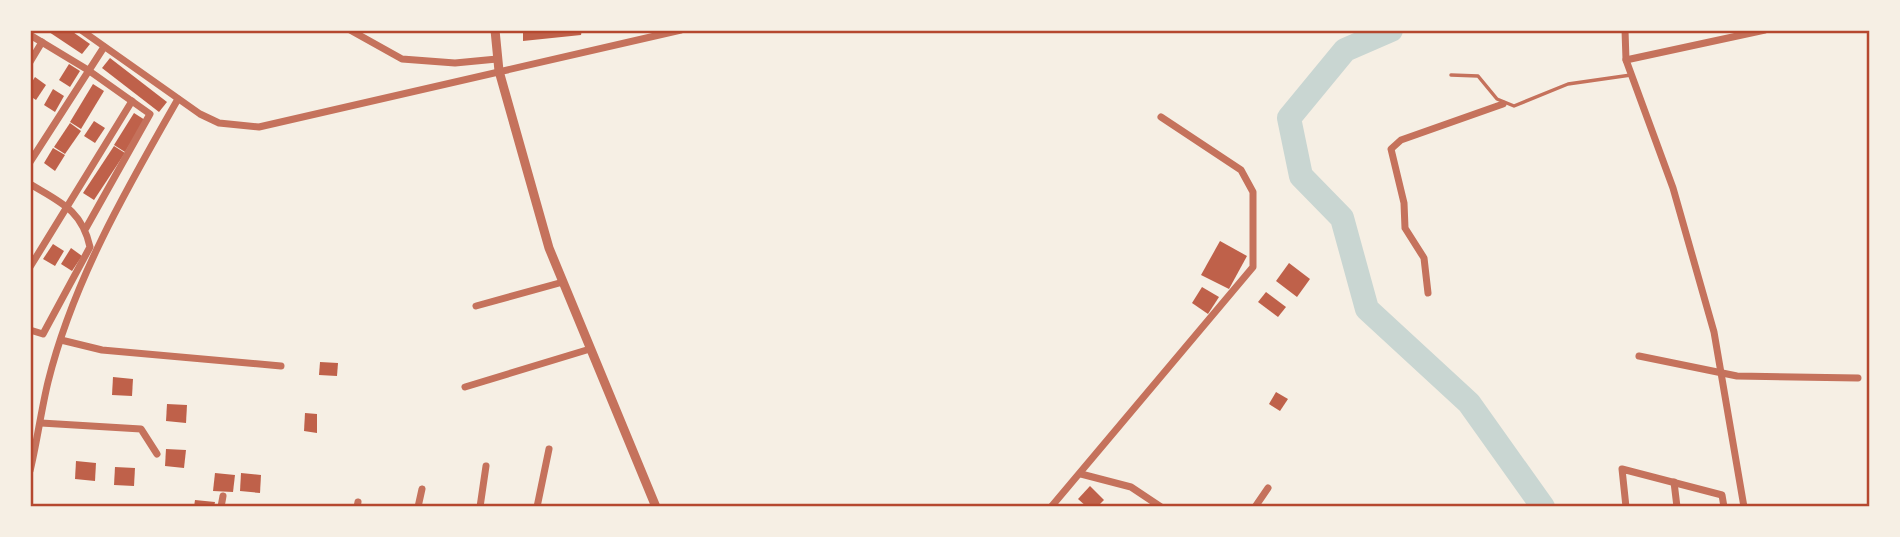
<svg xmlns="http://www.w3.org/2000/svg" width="1900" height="537" viewBox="0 0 1900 537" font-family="'Alegreya Sans',sans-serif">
<rect width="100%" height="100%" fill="#f6efe4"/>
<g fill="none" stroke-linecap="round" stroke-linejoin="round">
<path stroke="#c9d6d2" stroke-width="24" d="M1391,30L1345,50L1289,118L1301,176L1342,218L1367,309L1469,403L1543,507"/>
</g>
<g fill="#bf614a">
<path d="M46,30H70L90,44L82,54Z"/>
<path d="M523,30H582L581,35L523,41Z"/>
<path d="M110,58L167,102L159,112L102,68Z"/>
<path d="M69,64L80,71L70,87L59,80Z"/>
<path d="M35,77L46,85L36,100L30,96V85Z"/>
<path d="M93,84L104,91L81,129L70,122Z"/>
<path d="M53,89L64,96L55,112L44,105Z"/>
<path d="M134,113L145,120L125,152L114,145Z"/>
<path d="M94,121L105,128L95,143L84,136Z"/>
<path d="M70,123L81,131L65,154L54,147Z"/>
<path d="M114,146L125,153L94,200L83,193Z"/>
<path d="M53,148L65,155L55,171L44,163Z"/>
<path d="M1220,241L1247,256L1229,289L1201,275Z"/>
<path d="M53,244L64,251L55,266L43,259Z"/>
<path d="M71,248L82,256L72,271L61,264Z"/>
<path d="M1289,263L1310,279L1297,297L1276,281Z"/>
<path d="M1202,287L1219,297L1208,314L1192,303Z"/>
<path d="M1266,292L1286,307L1278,317L1258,302Z"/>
<path d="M320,362L338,363L337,376L319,375Z"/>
<path d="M113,377L133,379L132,396L112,395Z"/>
<path d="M1276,392L1288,399L1280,411L1269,404Z"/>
<path d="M167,404L187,405L186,423L166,421Z"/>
<path d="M305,413L317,414V433L304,431Z"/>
<path d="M166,449L186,450L184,468L165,466Z"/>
<path d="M76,461L96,463L95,481L75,479Z"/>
<path d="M115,467L135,468L134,486L114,485Z"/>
<path d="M215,473L235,475L233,492L213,491Z"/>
<path d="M241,473L261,475L260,493L240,491Z"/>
<path d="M1090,486L1104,500L1097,507H1087L1078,499Z"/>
<path d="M195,500L215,502L214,507H194Z"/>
</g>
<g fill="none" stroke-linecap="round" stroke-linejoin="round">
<path stroke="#c5725c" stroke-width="3.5" d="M1451,75L1478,76L1497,99L1514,106L1568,84L1631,75"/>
<g stroke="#c5725c" stroke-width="7">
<path d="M81,30L200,114L219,123L259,127L681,30"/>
<path d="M350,30L402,59L455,63L497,59"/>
<path d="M1625,30L1626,60L1673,188L1714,332L1744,507"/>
<path d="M30,35L88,70L150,114L86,228"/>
<path d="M1626,60L1765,30"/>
<path d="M30,62L42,42"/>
<path d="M30,162L104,47"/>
<path d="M30,184C60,202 82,210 90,247L43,334L30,330"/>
<path d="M30,267L132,101"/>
<path d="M1428,293L1424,258L1405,228L1404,203L1391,149L1401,140L1503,104"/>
<path d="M476,306L563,282"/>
<path d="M61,340L102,350L281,366"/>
<path d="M1639,356L1737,376L1858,378"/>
<path d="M465,387L590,349"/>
<path d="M41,423L141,429L157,454"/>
<path d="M30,471C37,442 41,411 48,382C73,281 127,188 178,99"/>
<path d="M1081,474L1131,487L1161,507"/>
<path d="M1674,482L1677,507"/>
<path d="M221,507L223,496"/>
<path d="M357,507L358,502"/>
<path d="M418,507L422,489"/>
<path d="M480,507L486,466"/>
<path d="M537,507L549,449"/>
<path d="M1051,507L1253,267V192L1241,170L1161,117"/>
<path d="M1255,507L1268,488"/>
<path d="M1626,507L1622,469L1722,495L1724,507"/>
</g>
<path stroke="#c5725c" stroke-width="9" d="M495,30L499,71L549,248L656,507"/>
</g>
<rect width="1900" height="537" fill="none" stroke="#f6efe4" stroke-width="63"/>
<rect x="32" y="32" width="1836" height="473" fill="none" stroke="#b5482f" stroke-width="2.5"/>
</svg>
